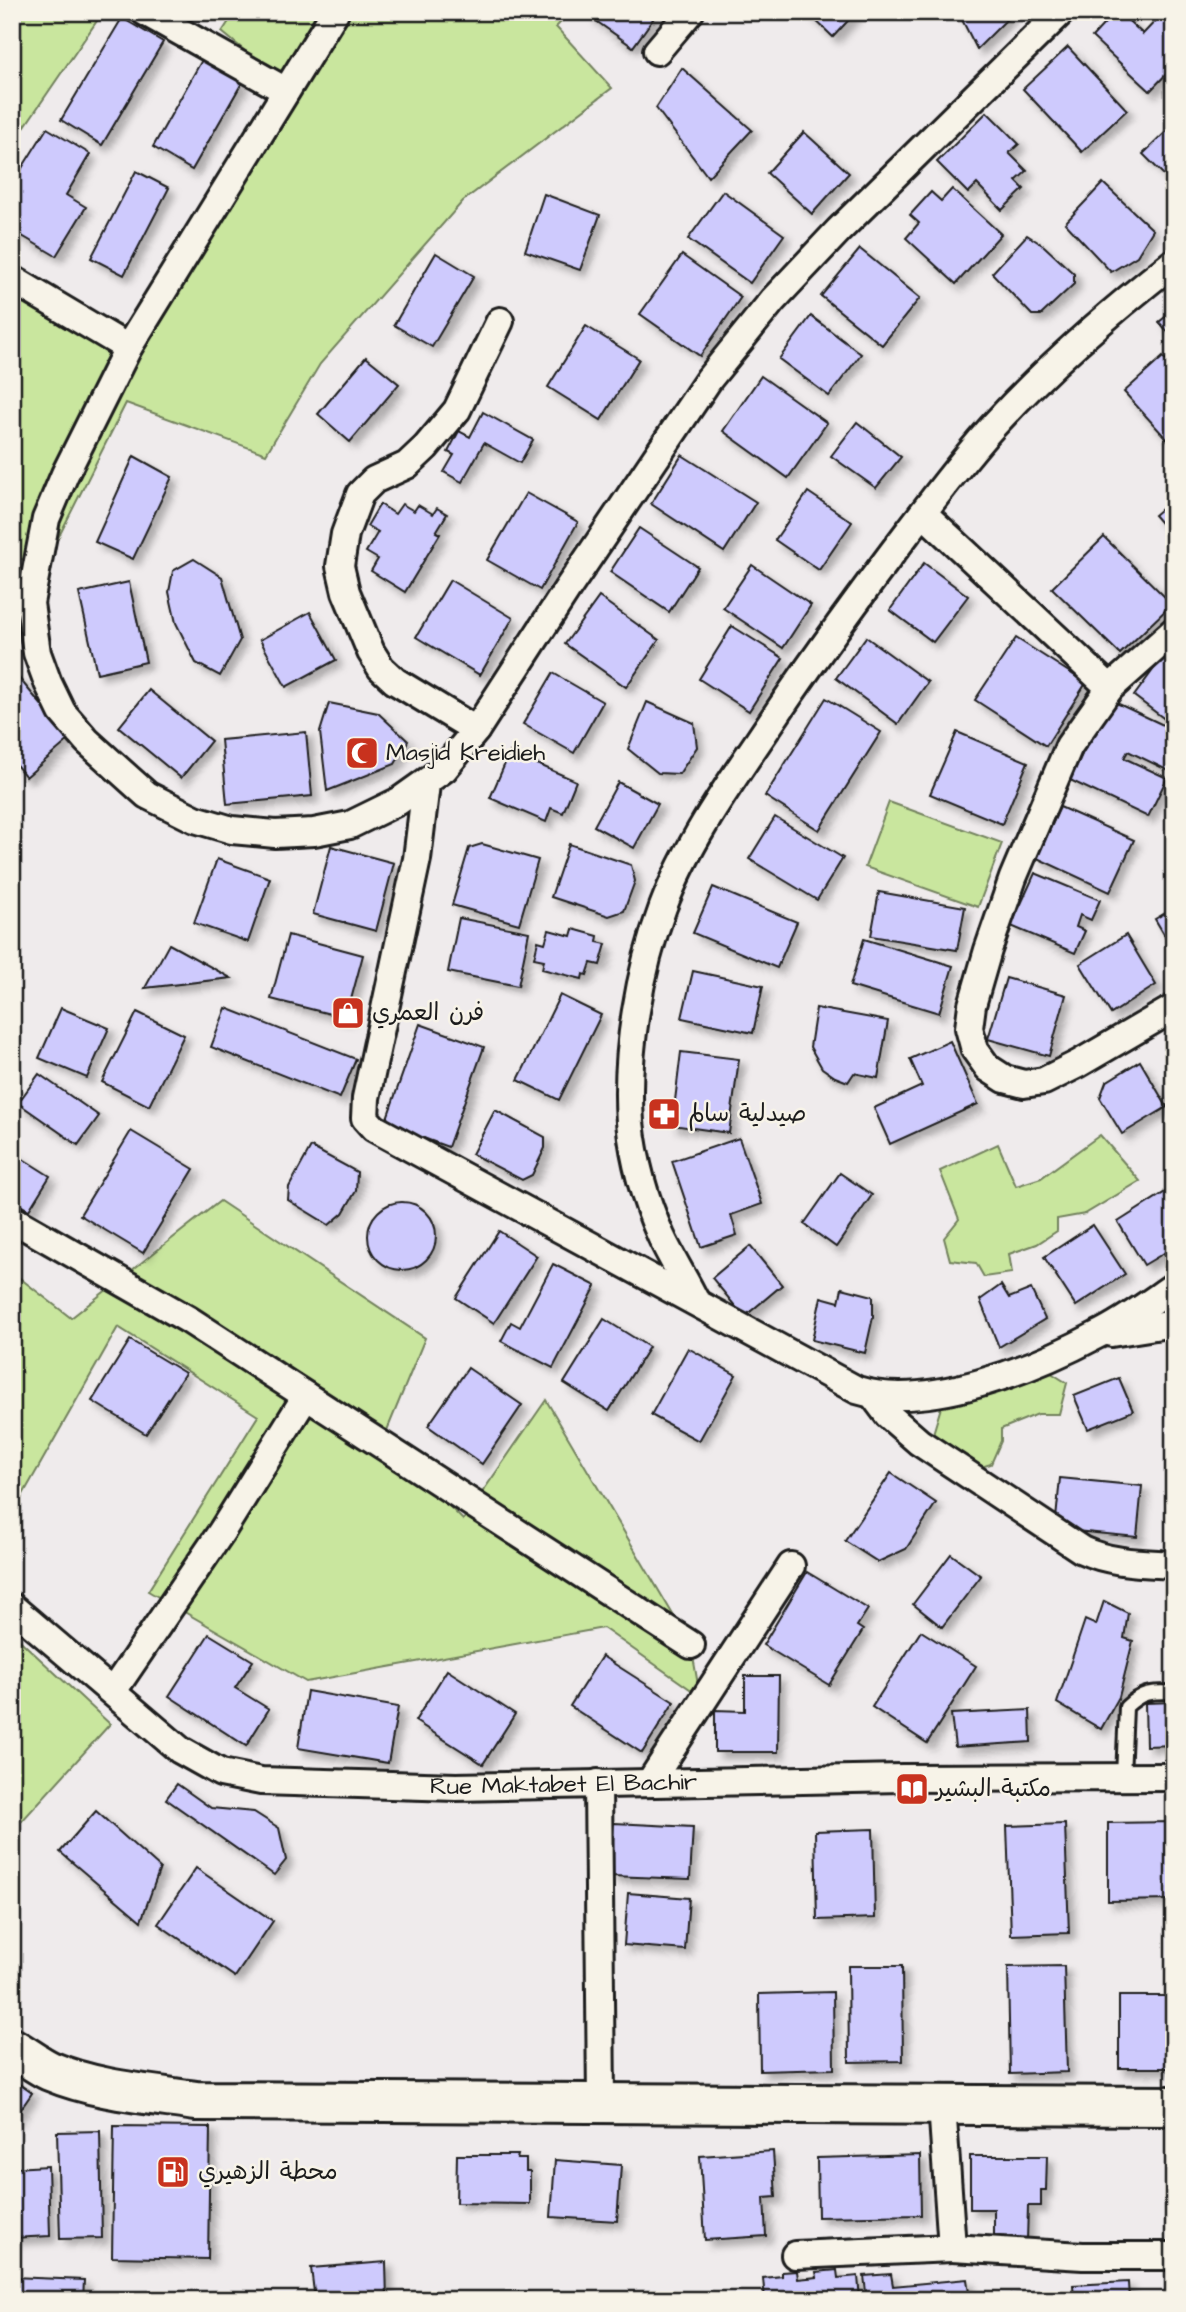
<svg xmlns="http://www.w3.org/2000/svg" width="1186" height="2312" viewBox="0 0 1186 2312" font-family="'Architects Daughter','Playpen Sans Arabic',sans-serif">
<defs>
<filter id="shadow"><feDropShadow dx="6" dy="6" stdDeviation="3.5" flood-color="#0004"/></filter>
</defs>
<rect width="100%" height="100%" fill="#efebec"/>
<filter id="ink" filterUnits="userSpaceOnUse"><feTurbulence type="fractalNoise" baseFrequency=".0143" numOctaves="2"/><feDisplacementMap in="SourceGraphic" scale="14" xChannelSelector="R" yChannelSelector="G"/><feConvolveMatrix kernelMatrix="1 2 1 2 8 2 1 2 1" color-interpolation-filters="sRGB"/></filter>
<g filter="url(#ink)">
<g fill="#c9e69e" stroke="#72815d" stroke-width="2">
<path d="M12,12H103L12,145Z"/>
<path d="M235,12H571L556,27L612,88L463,201L320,364L266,454L126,403L46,562L12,558V273L138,334L295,92L222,32Z"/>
<path d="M889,802L1002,843L978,907L865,867Z"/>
<path d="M1100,1135L1140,1181L1085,1214L1057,1219V1231L1037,1244L1009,1254L1012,1273L984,1277L976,1263L950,1260L944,1238L959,1219L940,1171L998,1144L1016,1186L1041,1178Z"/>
<path d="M220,1201L425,1338L383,1440L463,1520L546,1400L691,1645L700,1696L603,1628L306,1682L148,1591L258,1416L118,1327L12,1514V1272L71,1318Z"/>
<path d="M1048,1371L1067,1383L1059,1414H1038L1001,1429V1441L991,1464L978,1468L932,1437L942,1404Z"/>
<path d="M12,1633L110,1724L22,1821L12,1813Z"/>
</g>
<g fill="#cecafd" stroke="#1c1c1c" stroke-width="2" filter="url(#shadow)">
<path d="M591,12H658L633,47L589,16Z"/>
<path d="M807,12H856L833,37Z"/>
<path d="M958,12H1014L977,49Z"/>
<path d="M1115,12H1119L1143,34L1161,15L1174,27V66L1150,91L1092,37Z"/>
<path d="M122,18L163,42L102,145L61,120Z"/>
<path d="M1068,47L1127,110L1082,152L1023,89Z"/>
<path d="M203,58L243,81L192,170L153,147Z"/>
<path d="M682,68L752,130L708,177L656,108Z"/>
<path d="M987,112L1019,144L1009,153L1027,171L1016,181L1024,189L1002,210L977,184L968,193L937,162Z"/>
<path d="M1174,124V185L1143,154Z"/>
<path d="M47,128L90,154L66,195L86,207L56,256L12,230V184Z"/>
<path d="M804,132L849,173L812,214L767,173Z"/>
<path d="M136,171L169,188L124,275L91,258Z"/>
<path d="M1103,183L1153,230L1137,256L1111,272L1065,223Z"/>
<path d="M952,189L1001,234L956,284L906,238L919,223L910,215L931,192L941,201Z"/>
<path d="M723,191L784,235L750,283L688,239Z"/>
<path d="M544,194L600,215L580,270L525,251Z"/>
<path d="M1027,235L1044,246L1074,274V284L1041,315H1032L992,273Z"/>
<path d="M860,249L920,298L882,345L821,296Z"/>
<path d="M436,253L474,276L432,347L394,325Z"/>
<path d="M682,255L741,297L700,356L640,314Z"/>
<path d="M1174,310V339L1159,322Z"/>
<path d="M811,316L861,354L829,396L779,359Z"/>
<path d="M586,326L639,359L601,420L548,387Z"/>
<path d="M366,357L399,384L350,442L318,414Z"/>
<path d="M1163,357L1174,369V447L1124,392Z"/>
<path d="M761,376L827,423L788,478L723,431Z"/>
<path d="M483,412L533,440L520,463L484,443L462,482L444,472L454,455L448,452L459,431L470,437Z"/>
<path d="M857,422L901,457L876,488L831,456Z"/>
<path d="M682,455L756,502L724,552L651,504Z"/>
<path d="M134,456L172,477L133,559L95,542Z"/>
<path d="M808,492L852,522L819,570L775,540Z"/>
<path d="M526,493L578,522L540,590L487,560Z"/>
<path d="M1174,498V538L1154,515Z"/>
<path d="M380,504L395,514L402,504L414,511L418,505L433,514L437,508L447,514L436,532L440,534L405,592L371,571L378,559L366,552L378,532L367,526Z"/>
<path d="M639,528L698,567L669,612L610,572Z"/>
<path d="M1104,537L1172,604L1120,654L1052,588Z"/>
<path d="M194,559L222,577L240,640L220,676L196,663L176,623L169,592L173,571Z"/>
<path d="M924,563L968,596L933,642L890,610Z"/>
<path d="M752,565L811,605L783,648L723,608Z"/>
<path d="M450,580L513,618L480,675L416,637Z"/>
<path d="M129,582L146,662L97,673L79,593Z"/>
<path d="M599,597L659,640L626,687L565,644Z"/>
<path d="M310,612L336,660L286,687L260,640Z"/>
<path d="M732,626L783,658L749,711L699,679Z"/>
<path d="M866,637L928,682L898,724L836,678Z"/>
<path d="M1016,638L1086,683L1046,746L975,700Z"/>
<path d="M1170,647L1174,650V726L1134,696Z"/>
<path d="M553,673L603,702L574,753L523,724Z"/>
<path d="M18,677L70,739L26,777L12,760V682Z"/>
<path d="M149,690L211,741L181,778L119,727Z"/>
<path d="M826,698L881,732L819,830L765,796Z"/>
<path d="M1108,699L1174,730V767L1171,772L1128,751L1124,758L1167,778L1148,817L1070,780Z"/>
<path d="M647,702L694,723L697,747L679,774L658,773L628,749Z"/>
<path d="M329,703L378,713L408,741L395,764L327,791L320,732Z"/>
<path d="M306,732L312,796L227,804L221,740Z"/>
<path d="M957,732L1028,762L1002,824L930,794Z"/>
<path d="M510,752L576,781L563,813L551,808L546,822L490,798Z"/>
<path d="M618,782L658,804L634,848L594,826Z"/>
<path d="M1060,807L1134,840L1110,892L1037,858Z"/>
<path d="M775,817L843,858L817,900L749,859Z"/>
<path d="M482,844L538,860L519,924L452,905L469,848Z"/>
<path d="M569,844L631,865L635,881L624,911L609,916L551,897Z"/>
<path d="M331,846L394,863L376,931L313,914Z"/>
<path d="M217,859L270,878L248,942L194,923Z"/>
<path d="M1035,873L1100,900L1091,920L1080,915L1076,927L1085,931L1075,953L1011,926Z"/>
<path d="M713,887L797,922L777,968L693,933Z"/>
<path d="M879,892L965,907L957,950L871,936Z"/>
<path d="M1174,908V951L1155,919Z"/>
<path d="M459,918L529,932L518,986L448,972Z"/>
<path d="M573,929L598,936L597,942L606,944L600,965L591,963L587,975L583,974L582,979L542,969L544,960L534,958L538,941L545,943L549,930L571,936Z"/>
<path d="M288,935L363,955L346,1018L271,999Z"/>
<path d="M1126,935L1156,985L1111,1014L1080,964Z"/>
<path d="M864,939L953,966L939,1013L850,986Z"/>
<path d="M169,944L231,978L145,988Z"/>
<path d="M693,971L763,986L753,1033L682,1018Z"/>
<path d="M1006,978L1066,995L1049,1056L988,1039Z"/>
<path d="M560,995L601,1015L559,1100L518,1080Z"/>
<path d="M61,1008L109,1028L87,1078L39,1058Z"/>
<path d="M226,1008L356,1059L340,1098L211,1047Z"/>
<path d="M816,1008L888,1021L878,1078L854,1073L848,1082L835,1077L822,1068L810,1047Z"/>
<path d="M137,1012L184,1035L149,1106L102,1082Z"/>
<path d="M420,1024L484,1047L448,1147L385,1124Z"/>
<path d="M950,1041L978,1104L890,1144L874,1108L922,1086L910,1059Z"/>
<path d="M681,1052L739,1059L729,1133L672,1125Z"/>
<path d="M1140,1061L1167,1107L1122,1134L1100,1098L1106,1082Z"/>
<path d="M39,1074L99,1116L78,1145L18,1103Z"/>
<path d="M495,1110L545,1137V1148L532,1175L522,1180L472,1154Z"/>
<path d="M131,1131L194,1169L143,1253L80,1215Z"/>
<path d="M739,1138L762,1204L731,1215L737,1235L701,1247L672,1161Z"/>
<path d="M311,1147L357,1172L356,1191L343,1213L329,1225L288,1200L289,1187Z"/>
<path d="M12,1152L50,1176L29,1210L12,1200Z"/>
<path d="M840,1173L872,1195L836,1247L804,1224Z"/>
<path d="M1167,1191L1174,1202V1247L1144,1265L1118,1222Z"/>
<circle cx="402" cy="1236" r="34"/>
<path d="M1093,1225L1125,1274L1076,1306L1044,1257Z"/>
<path d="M499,1231L537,1256L494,1323L456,1298Z"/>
<path d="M750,1246L782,1285L744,1317L712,1278Z"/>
<path d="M553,1264L596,1286L553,1368L501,1341L511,1322L520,1327Z"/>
<path d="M1001,1285L1009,1298L1031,1289L1045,1319L999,1347L980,1300Z"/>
<path d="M842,1288L873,1296V1317L865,1353L812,1340L821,1297L839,1302Z"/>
<path d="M604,1319L649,1347L609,1411L564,1383Z"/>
<path d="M130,1340L185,1373L146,1434L92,1401Z"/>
<path d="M688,1348L736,1375L699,1441L651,1415Z"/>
<path d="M468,1368L522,1405L482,1464L428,1426Z"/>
<path d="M1119,1378L1133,1411L1088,1429L1074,1396Z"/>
<path d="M891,1473L936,1503L906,1549L878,1562L845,1541Z"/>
<path d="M1060,1478L1142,1486L1137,1537L1055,1529Z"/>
<path d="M951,1554L981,1576L942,1627L913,1604Z"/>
<path d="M807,1572L868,1609L857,1626L863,1630L829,1685L763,1645Z"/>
<path d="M1104,1601L1128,1613L1124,1638L1133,1641L1119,1697L1101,1729L1057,1703L1085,1620L1096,1625Z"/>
<path d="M921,1631L976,1666L927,1743L872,1707Z"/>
<path d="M209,1634L253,1661L235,1688L269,1709L246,1746L169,1696Z"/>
<path d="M602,1656L674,1702L642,1753L570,1706Z"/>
<path d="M447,1670L515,1714L483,1764L415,1721Z"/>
<path d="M745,1676H779L778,1752H715V1710L745,1711Z"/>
<path d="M307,1691L398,1707L388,1763L298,1748Z"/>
<path d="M1174,1702V1745L1146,1746L1145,1703Z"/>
<path d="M1030,1710L1031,1742L955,1747L951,1714Z"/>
<path d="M177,1784L211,1808L254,1812L279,1828L286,1860L274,1875L166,1799Z"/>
<path d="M96,1811L160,1868L141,1921L60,1852Z"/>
<path d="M1174,1822V1900L1108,1901V1823Z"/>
<path d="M614,1823L693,1827L690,1879L611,1876Z"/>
<path d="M1065,1824L1069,1933L1011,1935L1007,1826Z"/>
<path d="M873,1829L875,1918L817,1920L815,1831Z"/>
<path d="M196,1868L273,1921L235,1977L158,1924Z"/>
<path d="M628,1893L689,1898L685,1950L624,1945Z"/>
<path d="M848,1966H902L903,2061L849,2062Z"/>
<path d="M1064,1966L1067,2072L1010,2074L1008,1967Z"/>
<path d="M833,1992L834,2069L760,2071L759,1994Z"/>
<rect x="1119" y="1996" width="55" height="72"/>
<path d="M12,2079L32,2093L12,2122Z"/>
<path d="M114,2126L210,2127L208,2259L112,2257Z"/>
<path d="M100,2131L102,2238L60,2239L57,2132Z"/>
<path d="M773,2151L776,2197L764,2198L766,2236L705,2240L700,2156Z"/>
<path d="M457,2155H518L517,2159H526V2171H530V2204L456,2203Z"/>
<path d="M920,2155L921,2215L818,2217L817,2158Z"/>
<path d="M970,2156H1047L1046,2190H1041V2206H1028L1027,2241H994V2209H970Z"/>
<path d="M555,2160L621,2165L617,2221L551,2217Z"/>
<path d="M48,2166L50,2236L12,2238V2168Z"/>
<path d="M386,2262L387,2300H315L311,2268Z"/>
<path d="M837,2270L838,2278L858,2276L860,2300H765L763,2278L782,2276V2272L797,2271L798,2279L817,2277L816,2272Z"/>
<path d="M891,2274L893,2286L967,2279L970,2300H867L864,2276Z"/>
<path d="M12,2277L84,2280L83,2300H12Z"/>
<path d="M1128,2282L1129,2300H1074L1073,2285Z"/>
<path d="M519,2292L577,2300H522Z"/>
<path d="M1041,2292L1042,2300H981V2298Z"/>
</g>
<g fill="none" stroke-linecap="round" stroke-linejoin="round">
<defs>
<path id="service" d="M1123,1777L1126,1707C1143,1691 1151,1692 1174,1692"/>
<g id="minor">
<path d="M145,12L286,91"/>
<path d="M335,12L128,348L65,474L46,519L30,603L37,653L48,683L62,712L87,741L147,795L195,819L232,830L275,834L314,832L350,825L399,801L444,769L476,730L568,588L709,379L773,300L839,230L1061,12"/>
<path d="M657,51L690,12"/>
<path d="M12,279L128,348"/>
<path d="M923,513L1110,688"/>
<path d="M1174,631L1110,688L1069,746L1013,878L988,950L972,1005L969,1028L975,1050L988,1068L1005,1079L1024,1084L1044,1081L1078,1064L1174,1008"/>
<path d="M476,730L395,681L381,668L371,652L346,592L340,566L345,534L360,494L374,480L407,465L426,447L457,410L500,321"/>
<path d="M426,784L417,859L366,1098L365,1118L374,1128L857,1390C927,1412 1035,1368 1097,1335C1124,1322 1149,1303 1174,1286"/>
<path d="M12,1219L189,1320L691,1645"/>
<path d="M696,1302C685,1279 671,1258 661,1236C645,1200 634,1161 630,1122C625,1054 639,971 663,907C690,836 738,772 780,709C821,649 864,590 908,532C936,496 963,459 994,425C1049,365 1110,312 1174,262"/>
<path d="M1111,1333L1174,1323"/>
<path d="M873,1395L888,1415L919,1442L1082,1550C1111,1563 1142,1563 1174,1565"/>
<path id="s1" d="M12,1607L180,1750L221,1773L261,1781L456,1787L902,1778L1174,1777"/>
<path d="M113,1691L222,1531L306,1396"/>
<path d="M650,1782L791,1566"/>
<path d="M598,1783L601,2101"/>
<path d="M952,2248L1083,2256H1174"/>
<path d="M795,2255L952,2248L942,2105"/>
</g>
<path id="primary" d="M12,2048C25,2055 37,2065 50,2071C95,2090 148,2094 196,2101L1174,2106"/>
</defs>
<use href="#service" stroke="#1c1c1c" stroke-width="18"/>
<use href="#minor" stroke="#1c1c1c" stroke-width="32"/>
<use href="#primary" stroke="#1c1c1c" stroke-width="44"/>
<use href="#service" stroke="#f7f3e8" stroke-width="12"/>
<use href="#minor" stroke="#f7f3e8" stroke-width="26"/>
<use href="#primary" stroke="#f7f3e8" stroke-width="38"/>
</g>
</g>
<defs>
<symbol id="mosque-square" viewBox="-11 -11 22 22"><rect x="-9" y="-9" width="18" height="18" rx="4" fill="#c8321e" stroke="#f7f3e8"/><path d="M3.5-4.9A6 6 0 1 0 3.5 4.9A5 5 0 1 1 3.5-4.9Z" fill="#fff"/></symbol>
<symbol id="shop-square" viewBox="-11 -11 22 22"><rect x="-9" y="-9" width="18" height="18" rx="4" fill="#c8321e" stroke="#f7f3e8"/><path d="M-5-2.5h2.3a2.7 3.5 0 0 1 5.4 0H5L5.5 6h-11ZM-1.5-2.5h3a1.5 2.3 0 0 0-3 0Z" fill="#fff"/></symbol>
<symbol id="pharmacy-square" viewBox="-11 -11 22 22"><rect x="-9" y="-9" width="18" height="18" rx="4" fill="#c8321e" stroke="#f7f3e8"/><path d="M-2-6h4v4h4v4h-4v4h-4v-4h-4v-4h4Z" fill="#fff"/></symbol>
<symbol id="library-square" viewBox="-11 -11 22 22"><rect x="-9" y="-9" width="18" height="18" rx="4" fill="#c8321e" stroke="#f7f3e8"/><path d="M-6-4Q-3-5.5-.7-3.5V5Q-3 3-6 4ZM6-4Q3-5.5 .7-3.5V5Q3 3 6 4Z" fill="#fff"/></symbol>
<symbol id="fuel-square" viewBox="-11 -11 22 22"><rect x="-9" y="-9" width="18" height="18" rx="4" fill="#c8321e" stroke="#f7f3e8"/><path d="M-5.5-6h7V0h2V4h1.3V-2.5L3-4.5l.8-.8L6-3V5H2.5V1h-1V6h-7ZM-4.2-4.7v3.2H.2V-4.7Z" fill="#fff"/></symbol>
</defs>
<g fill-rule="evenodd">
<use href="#mosque-square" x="343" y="734" width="38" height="38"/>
<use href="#shop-square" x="329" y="994" width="38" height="38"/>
<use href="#pharmacy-square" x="645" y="1095" width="38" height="38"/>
<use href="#library-square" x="893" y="1770" width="38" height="38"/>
<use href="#fuel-square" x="154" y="2153" width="38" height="38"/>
</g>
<g text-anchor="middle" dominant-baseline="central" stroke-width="5" stroke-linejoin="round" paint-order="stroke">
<g font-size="24" fill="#1c1c1c" stroke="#f7f3e8" text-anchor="start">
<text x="386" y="753">Masjid Kreidieh</text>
<text x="372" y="1013">فرن العمري</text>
<text x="688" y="1114">صيدلية سالم</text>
<text x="936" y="1789">مكتبة البشير</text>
<text x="198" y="2172">محطة الزهيري</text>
</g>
<g font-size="24" fill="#1c1c1c" stroke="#f7f3e8">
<text stroke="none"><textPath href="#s1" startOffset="611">Rue Maktabet El Bachir</textPath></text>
</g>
</g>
<rect width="1186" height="2312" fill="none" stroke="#f7f3e8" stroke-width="42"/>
<rect x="21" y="21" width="1144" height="2270" fill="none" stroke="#1c1c1c" stroke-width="2.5" filter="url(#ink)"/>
</svg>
